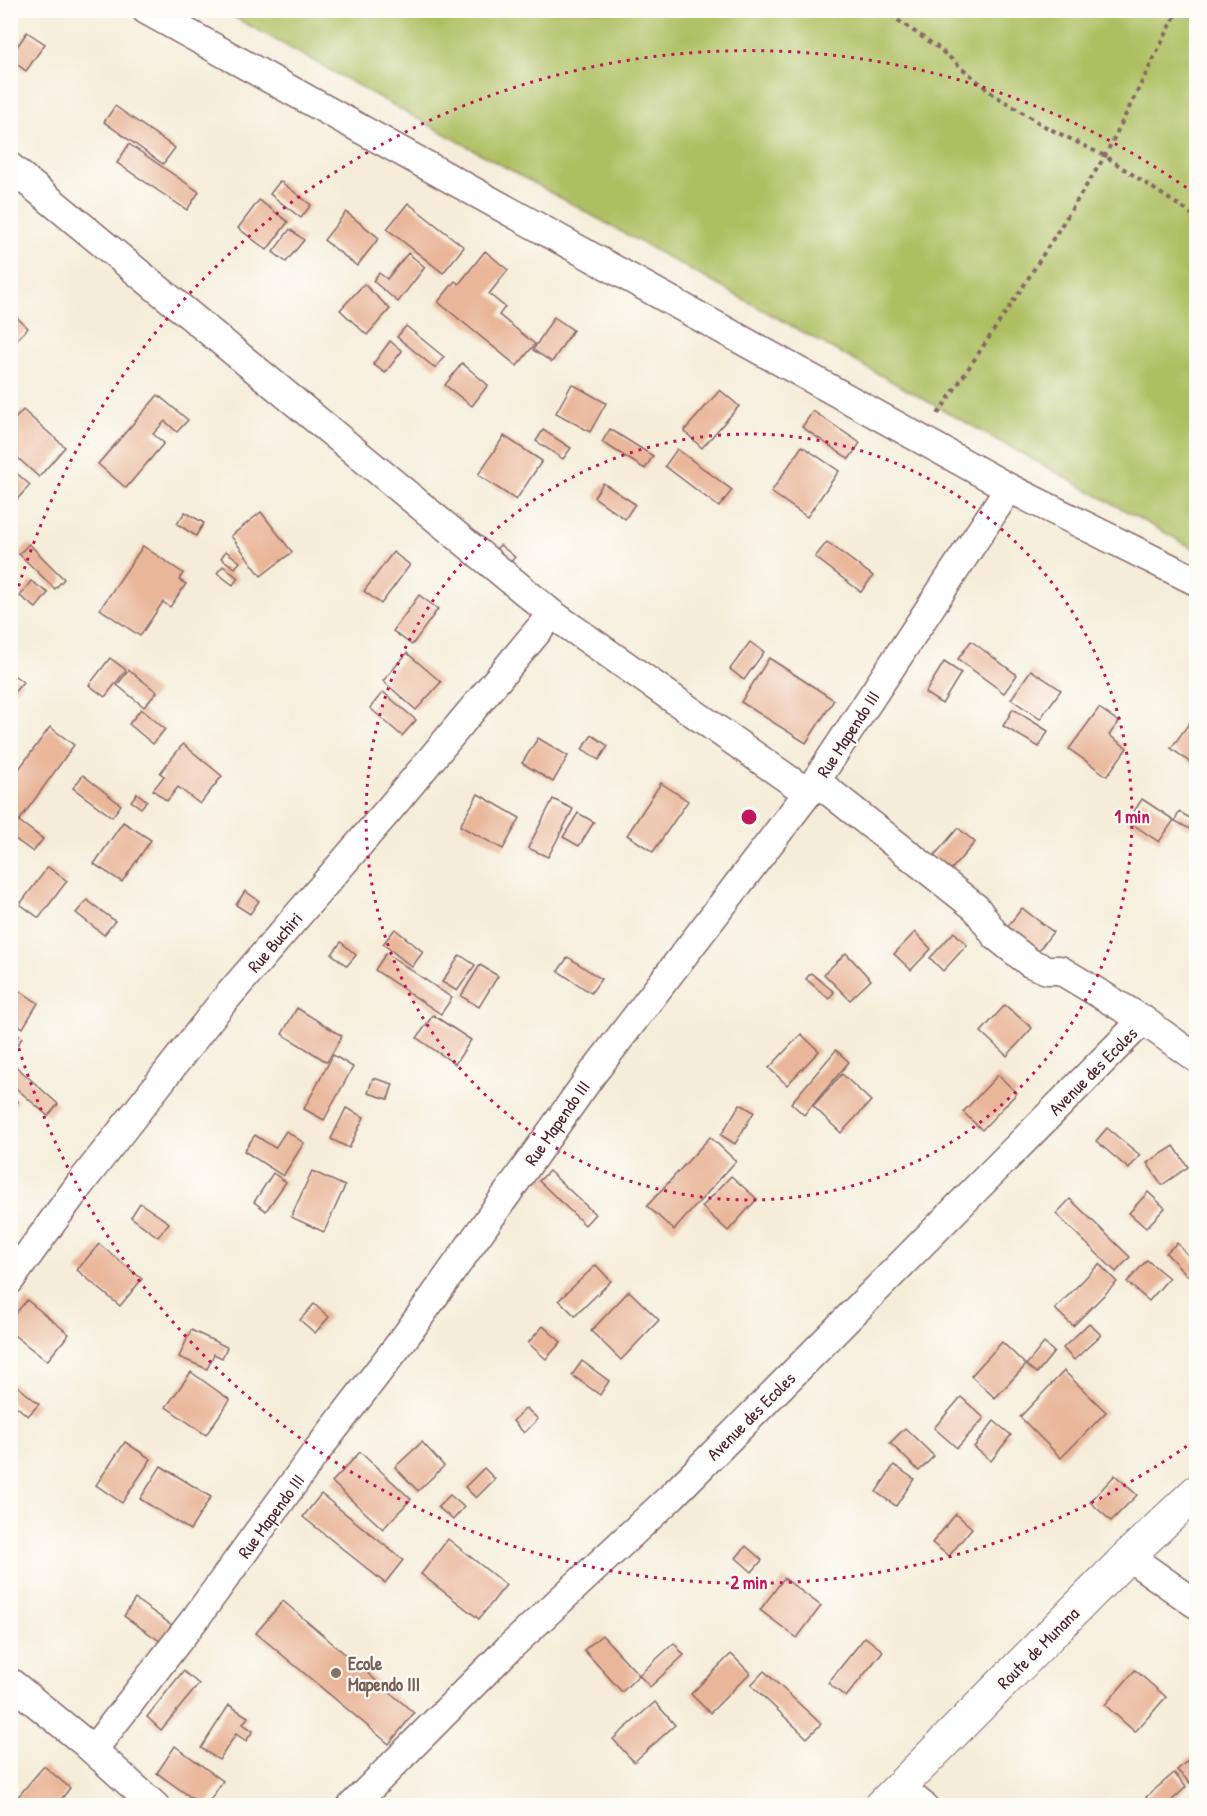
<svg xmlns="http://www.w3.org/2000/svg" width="1207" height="1816" viewBox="0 0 1207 1816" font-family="'Patrick Hand',sans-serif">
<rect width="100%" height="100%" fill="#fdfcf7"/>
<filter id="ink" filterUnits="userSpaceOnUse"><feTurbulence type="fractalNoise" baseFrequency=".0167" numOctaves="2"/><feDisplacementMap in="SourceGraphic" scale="12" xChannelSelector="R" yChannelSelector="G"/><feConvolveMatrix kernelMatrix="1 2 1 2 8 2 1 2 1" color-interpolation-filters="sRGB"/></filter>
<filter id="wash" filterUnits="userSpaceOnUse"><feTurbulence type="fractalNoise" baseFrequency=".008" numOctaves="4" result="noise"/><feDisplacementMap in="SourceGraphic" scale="24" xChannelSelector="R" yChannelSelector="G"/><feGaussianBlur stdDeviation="1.35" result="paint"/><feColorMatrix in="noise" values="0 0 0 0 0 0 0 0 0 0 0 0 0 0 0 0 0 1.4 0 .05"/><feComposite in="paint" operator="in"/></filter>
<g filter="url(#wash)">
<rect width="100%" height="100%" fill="#f5edd9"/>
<path fill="#aebf62" stroke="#7c6f46" stroke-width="1.5" d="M223,11H1196V550Z"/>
<g id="blocks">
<g fill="#e9b699">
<path d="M27,32L45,44L26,71L10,59V57Z"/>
<path d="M115,106L175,148L163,164L104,122Z"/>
<path d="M129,144L199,192L187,210L117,163Z"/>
<path d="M280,181L311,205L301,218L270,194Z"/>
<path d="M259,200L288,222L267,250L238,228Z"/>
<path d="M408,203L464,247L443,273L387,229Z"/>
<path d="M346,212L379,238L357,266L324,240Z"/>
<path d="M290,229L304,240L286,262L273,252Z"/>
<path d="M485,251L508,270L489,294L505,307L499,315L535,344L517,366L438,302L455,281L459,284Z"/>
<path d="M408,253L425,267L398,302L373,281L379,273L387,279Z"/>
<path d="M364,284L390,309L367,335L340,310Z"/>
<path d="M10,311L28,328L10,346Z"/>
<path d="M554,317L573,330L552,362L533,350Z"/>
<path d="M406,326L444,357L435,368L397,337Z"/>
<path d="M390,341L402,351L385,373L373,364Z"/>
<path d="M462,363L488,385L472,406L445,385Z"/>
<path d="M572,384L606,403L590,432L556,413Z"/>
<path d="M720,390L739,406L702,448L684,431Z"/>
<path d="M158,395L188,420L177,432L165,421L153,434L164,443L126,488L98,464Z"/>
<path d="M23,410L65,447L39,477L10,451V424Z"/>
<path d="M813,411L860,443L849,459L802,427Z"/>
<path d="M610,429L653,456L645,469L602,442Z"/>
<path d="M543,430L571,448L563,459L536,441Z"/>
<path d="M504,436L542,461L516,500L478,475Z"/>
<path d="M802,446L839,471L807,517L771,492Z"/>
<path d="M677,449L732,490L719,507L665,466Z"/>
<path d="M12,469L30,485L10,507V471Z"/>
<path d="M603,483L635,504L625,519L594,497Z"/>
<path d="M185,512L204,523L196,536L177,524Z"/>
<path d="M261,512L292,552L261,576L231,536Z"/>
<path d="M827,542L873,576L861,592L815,557Z"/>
<path d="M29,544L64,579L55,589L19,554Z"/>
<path d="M500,545L515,557L507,566L492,554Z"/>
<path d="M143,546L183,573L179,580L186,584L170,607L163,602L140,636L100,609Z"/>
<path d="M226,551L240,562L235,568L221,558Z"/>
<path d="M393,552L410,565L381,604L364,591Z"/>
<path d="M223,566L238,578L233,585L217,573Z"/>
<path d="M31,581L48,593L36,608L20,596Z"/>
<path d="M419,595L438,609L412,645L393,631Z"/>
<path d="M971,641L1017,675L1004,693L958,659Z"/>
<path d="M750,642L764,652L744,680L730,669Z"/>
<path d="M407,653L441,682L416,710L383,681Z"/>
<path d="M110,658L126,670L105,697L89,685Z"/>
<path d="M769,658L834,700L806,743L741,702Z"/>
<path d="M944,662L961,673L942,704L925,693Z"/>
<path d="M129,670L157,692L144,707L117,685Z"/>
<path d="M1031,670L1061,690L1040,719L1011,699Z"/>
<path d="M10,672L23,682L10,697Z"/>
<path d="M383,692L416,720L402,736L370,708Z"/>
<path d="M1099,708L1119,722L1109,735L1127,748L1107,776L1069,749Z"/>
<path d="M141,709L165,729L153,744L129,724Z"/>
<path d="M1013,709L1048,731L1039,747L1003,726Z"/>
<path d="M1196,714V767L1171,748Z"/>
<path d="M50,727L74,745L19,821L43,839L33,852L10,835V781Z"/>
<path d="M592,735L608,746L599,760L582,749Z"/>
<path d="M538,738L568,756L553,782L522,763Z"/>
<path d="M183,744L222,776L200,804L178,787L167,801L153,790L164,776L160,773Z"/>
<path d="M83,775L121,805L112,817L73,788Z"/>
<path d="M661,783L688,801L653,852L627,835Z"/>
<path d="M137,793L147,801L141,808L131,801Z"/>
<path d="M478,794L520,818L503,849L460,826Z"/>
<path d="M553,799L573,809L548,857L528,848Z"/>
<path d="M1142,799L1174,820L1159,842L1128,821Z"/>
<path d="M1179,812L1194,820L1190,829L1175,821Z"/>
<path d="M578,813L594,822L579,846L563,837Z"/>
<path d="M123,822L151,840L122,882L94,864Z"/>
<path d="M958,828L975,842L950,871L933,857Z"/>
<path d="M48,867L67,881L39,918L20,904Z"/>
<path d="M245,891L259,901L250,914L236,905Z"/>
<path d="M87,900L115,921L104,935L76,913Z"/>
<path d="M1022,908L1053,932L1032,959L1001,935Z"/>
<path d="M395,929L423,952L412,967L383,944Z"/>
<path d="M915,932L931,949L911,970L894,954Z"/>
<path d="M954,932L967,945L943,971L930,958Z"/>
<path d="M341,942L356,955L347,966L332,954Z"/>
<path d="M386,953L452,998L441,1014L375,970Z"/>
<path d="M846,953L871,980L850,1000L824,974Z"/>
<path d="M460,955L475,965L457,991L442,982Z"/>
<path d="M568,957L601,979L591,993L558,971Z"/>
<path d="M480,965L498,976L479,1007L461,996Z"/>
<path d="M811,973L834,992L829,999L806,979Z"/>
<path d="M20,991L38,1003L23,1028L10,1020V1006Z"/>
<path d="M1005,1005L1032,1028L1007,1056L981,1032Z"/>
<path d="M297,1008L342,1036L327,1062L282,1034Z"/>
<path d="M433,1015L471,1040L455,1064L417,1038Z"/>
<path d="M10,1030L22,1038L15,1049L10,1047Z"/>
<path d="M801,1034L819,1051L787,1085L769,1068Z"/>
<path d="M836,1050L849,1062L804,1115L791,1103Z"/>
<path d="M333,1055L353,1067L324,1120L304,1109Z"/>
<path d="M10,1061L58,1104L48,1116L10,1083Z"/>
<path d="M842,1074L871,1101L841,1133L813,1106Z"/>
<path d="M998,1075L1017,1093L982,1130L963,1112Z"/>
<path d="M373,1078L393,1084L388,1099L368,1093Z"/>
<path d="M10,1095L18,1101L10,1110Z"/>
<path d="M740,1104L754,1112L735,1144L721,1135Z"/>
<path d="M346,1108L364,1117L349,1148L331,1139Z"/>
<path d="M1107,1128L1140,1155L1129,1169L1096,1141Z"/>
<path d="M286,1131L304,1143L283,1176L244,1151L255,1135L275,1148Z"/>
<path d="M710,1137L736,1161L674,1230L647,1206Z"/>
<path d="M1174,1146L1188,1167L1162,1185L1147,1163Z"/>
<path d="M312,1171L345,1186L324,1232L291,1217Z"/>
<path d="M549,1171L595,1214L585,1225L539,1181Z"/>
<path d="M273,1173L286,1182L266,1211L254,1202Z"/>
<path d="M731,1176L757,1199L728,1231L702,1207Z"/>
<path d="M1148,1192L1165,1208L1146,1228L1129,1213Z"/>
<path d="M1070,1199L1130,1257L1116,1272L1056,1214Z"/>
<path d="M140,1203L169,1223L158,1237L131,1217Z"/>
<path d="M1177,1243L1196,1264V1268L1188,1276L1166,1253Z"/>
<path d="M99,1244L142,1279L120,1306L77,1270Z"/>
<path d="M1147,1260L1169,1278L1149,1301L1127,1282Z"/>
<path d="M1099,1264L1117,1282L1073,1326L1055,1309Z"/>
<path d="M596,1265L611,1281L575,1316L559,1300Z"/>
<path d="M629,1291L659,1320L621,1360L591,1331Z"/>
<path d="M27,1300L69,1334L47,1361L10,1332V1320Z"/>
<path d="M314,1304L329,1317L315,1333L300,1320Z"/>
<path d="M1089,1323L1101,1335L1074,1360L1063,1348Z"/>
<path d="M543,1326L561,1342L546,1359L528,1343Z"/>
<path d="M191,1330L227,1347L222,1358L214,1354L207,1369L179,1357Z"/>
<path d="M1002,1342L1026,1365L995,1398L971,1376Z"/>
<path d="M1044,1343L1054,1352L1037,1373L1026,1365Z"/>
<path d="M582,1361L609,1381L600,1395L572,1375Z"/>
<path d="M1064,1371L1106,1412L1061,1458L1020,1417Z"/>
<path d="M191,1372L230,1400L206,1435L166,1407Z"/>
<path d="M10,1380L39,1404L28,1416L10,1401Z"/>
<path d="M961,1397L984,1418L957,1448L934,1428Z"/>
<path d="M526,1408L538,1419L524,1433L513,1421Z"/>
<path d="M994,1421L1011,1435L991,1461L974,1447Z"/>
<path d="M905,1428L934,1456L919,1471L890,1443Z"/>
<path d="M125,1442L151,1459L122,1503L96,1485Z"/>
<path d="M422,1442L444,1466L418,1491L395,1467Z"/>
<path d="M360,1452L411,1499L383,1529L332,1482Z"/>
<path d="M894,1465L914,1479L896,1506L876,1492Z"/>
<path d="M161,1466L211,1497L190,1530L140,1499Z"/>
<path d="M484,1468L495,1479L476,1498L465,1487Z"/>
<path d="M1115,1475L1137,1495L1111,1521L1090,1502Z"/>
<path d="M321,1494L403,1560L385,1583L303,1517Z"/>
<path d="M450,1495L464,1507L453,1520L438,1507Z"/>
<path d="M956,1514L972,1528L949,1556L932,1543Z"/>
<path d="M448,1539L506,1585L479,1619L421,1574Z"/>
<path d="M746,1546L762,1560L752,1572L736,1558Z"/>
<path d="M784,1578L821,1606L797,1638L760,1610Z"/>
<path d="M135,1599L176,1628L164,1644L124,1616Z"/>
<path d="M283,1601L414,1713L389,1744L256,1633Z"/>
<path d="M602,1635L639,1675L622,1692L584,1650Z"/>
<path d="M865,1637L883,1651L846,1697L828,1683Z"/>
<path d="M674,1643L684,1655L650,1687L639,1675Z"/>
<path d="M731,1654L750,1673L710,1713L691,1694Z"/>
<path d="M1135,1670L1166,1697L1135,1732L1105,1705Z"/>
<path d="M183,1671L199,1684L161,1730L147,1717Z"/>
<path d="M764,1671L821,1724L807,1738L751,1685Z"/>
<path d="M655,1702L675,1725L634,1762L613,1739Z"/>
<path d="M229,1705L248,1717L243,1724L253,1731L246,1741L236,1734L219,1760L201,1748Z"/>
<path d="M175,1746L223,1781L206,1806H203L157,1773Z"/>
<path d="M1196,1753V1777L1190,1783L1177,1770Z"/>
<path d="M44,1766L70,1788L56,1806H10Z"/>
<path d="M1174,1773L1186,1787L1166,1806H1153L1146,1797Z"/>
</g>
</g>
</g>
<g filter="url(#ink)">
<use href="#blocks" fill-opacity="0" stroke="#866768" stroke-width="1.5"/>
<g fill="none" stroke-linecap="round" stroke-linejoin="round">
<defs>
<g id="minor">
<path d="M146,10L1009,488L1196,581"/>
<path d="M10,167L552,614L808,793"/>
<path d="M816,781L976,908L996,936L1030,963L1047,970H1060L1143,1020L1196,1058"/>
<path d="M10,1280L80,1184L222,1003L392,806L552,614"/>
<path d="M1128,1556L1196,1604"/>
<path d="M10,1682L85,1743L155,1806"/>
<path d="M93,1750L198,1615L316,1452L405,1337L593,1073L808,793L1009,488"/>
<path d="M900,1787L923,1806"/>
<path d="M352,1806L507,1650L671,1497L1143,1020"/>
</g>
<path id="secondary" d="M881,1806L1128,1556L1196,1492"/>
</defs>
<use href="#minor" stroke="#866768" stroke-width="31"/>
<use href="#secondary" stroke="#866768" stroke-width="35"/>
<g stroke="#866768" stroke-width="4" stroke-dasharray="4.5 4.5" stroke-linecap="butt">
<path d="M883,10L937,47L994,95L1046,127L1105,156L1196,217"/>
<path d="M938,414L1024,285L1105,156L1178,10"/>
</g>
<use href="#minor" stroke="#fff" stroke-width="28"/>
<use href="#secondary" stroke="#fff" stroke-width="33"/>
</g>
</g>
<g fill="none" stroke="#c2185b" stroke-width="3" stroke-dasharray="3 6">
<circle cx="749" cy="817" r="383"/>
<path d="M1194 1441A766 766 0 0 1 11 1022M11 612A766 766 0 0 1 1194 193"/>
</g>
<circle fill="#8d6e63" stroke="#fdfcf7" stroke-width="2" cx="336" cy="1673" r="6"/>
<g text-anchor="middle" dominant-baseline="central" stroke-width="4.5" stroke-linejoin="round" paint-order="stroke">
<g font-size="18" fill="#4a1f2b" stroke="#fdfcf7">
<text transform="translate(848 734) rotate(-57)">Rue Mapendo III</text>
<text transform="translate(275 942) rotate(-49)">Rue Buchiri</text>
<text transform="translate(1093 1071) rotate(-45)">Avenue des Ecoles</text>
<text transform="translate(557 1123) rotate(-55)">Rue Mapendo III</text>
<text transform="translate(751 1416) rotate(-45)">Avenue des Ecoles</text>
<text transform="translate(271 1516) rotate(-54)">Rue Mapendo III</text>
<text transform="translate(1038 1648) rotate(-45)">Route de Munana</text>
</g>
<g font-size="18" font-weight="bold" fill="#785e54" stroke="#fdfcf7" text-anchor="start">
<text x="348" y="1663">Ecole<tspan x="348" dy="21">Mapendo III</tspan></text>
</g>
</g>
<circle cx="749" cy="817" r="9" fill="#c2185b" stroke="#fdfcf7" stroke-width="3"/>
<g font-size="18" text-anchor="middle" font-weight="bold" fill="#c2185b" stroke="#fdfcf7" stroke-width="4.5" stroke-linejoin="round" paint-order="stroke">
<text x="1132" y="823">1 min</text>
<text x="749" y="1589">2 min</text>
</g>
<rect width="1207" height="1816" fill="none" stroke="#fdfcf7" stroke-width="36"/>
</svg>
